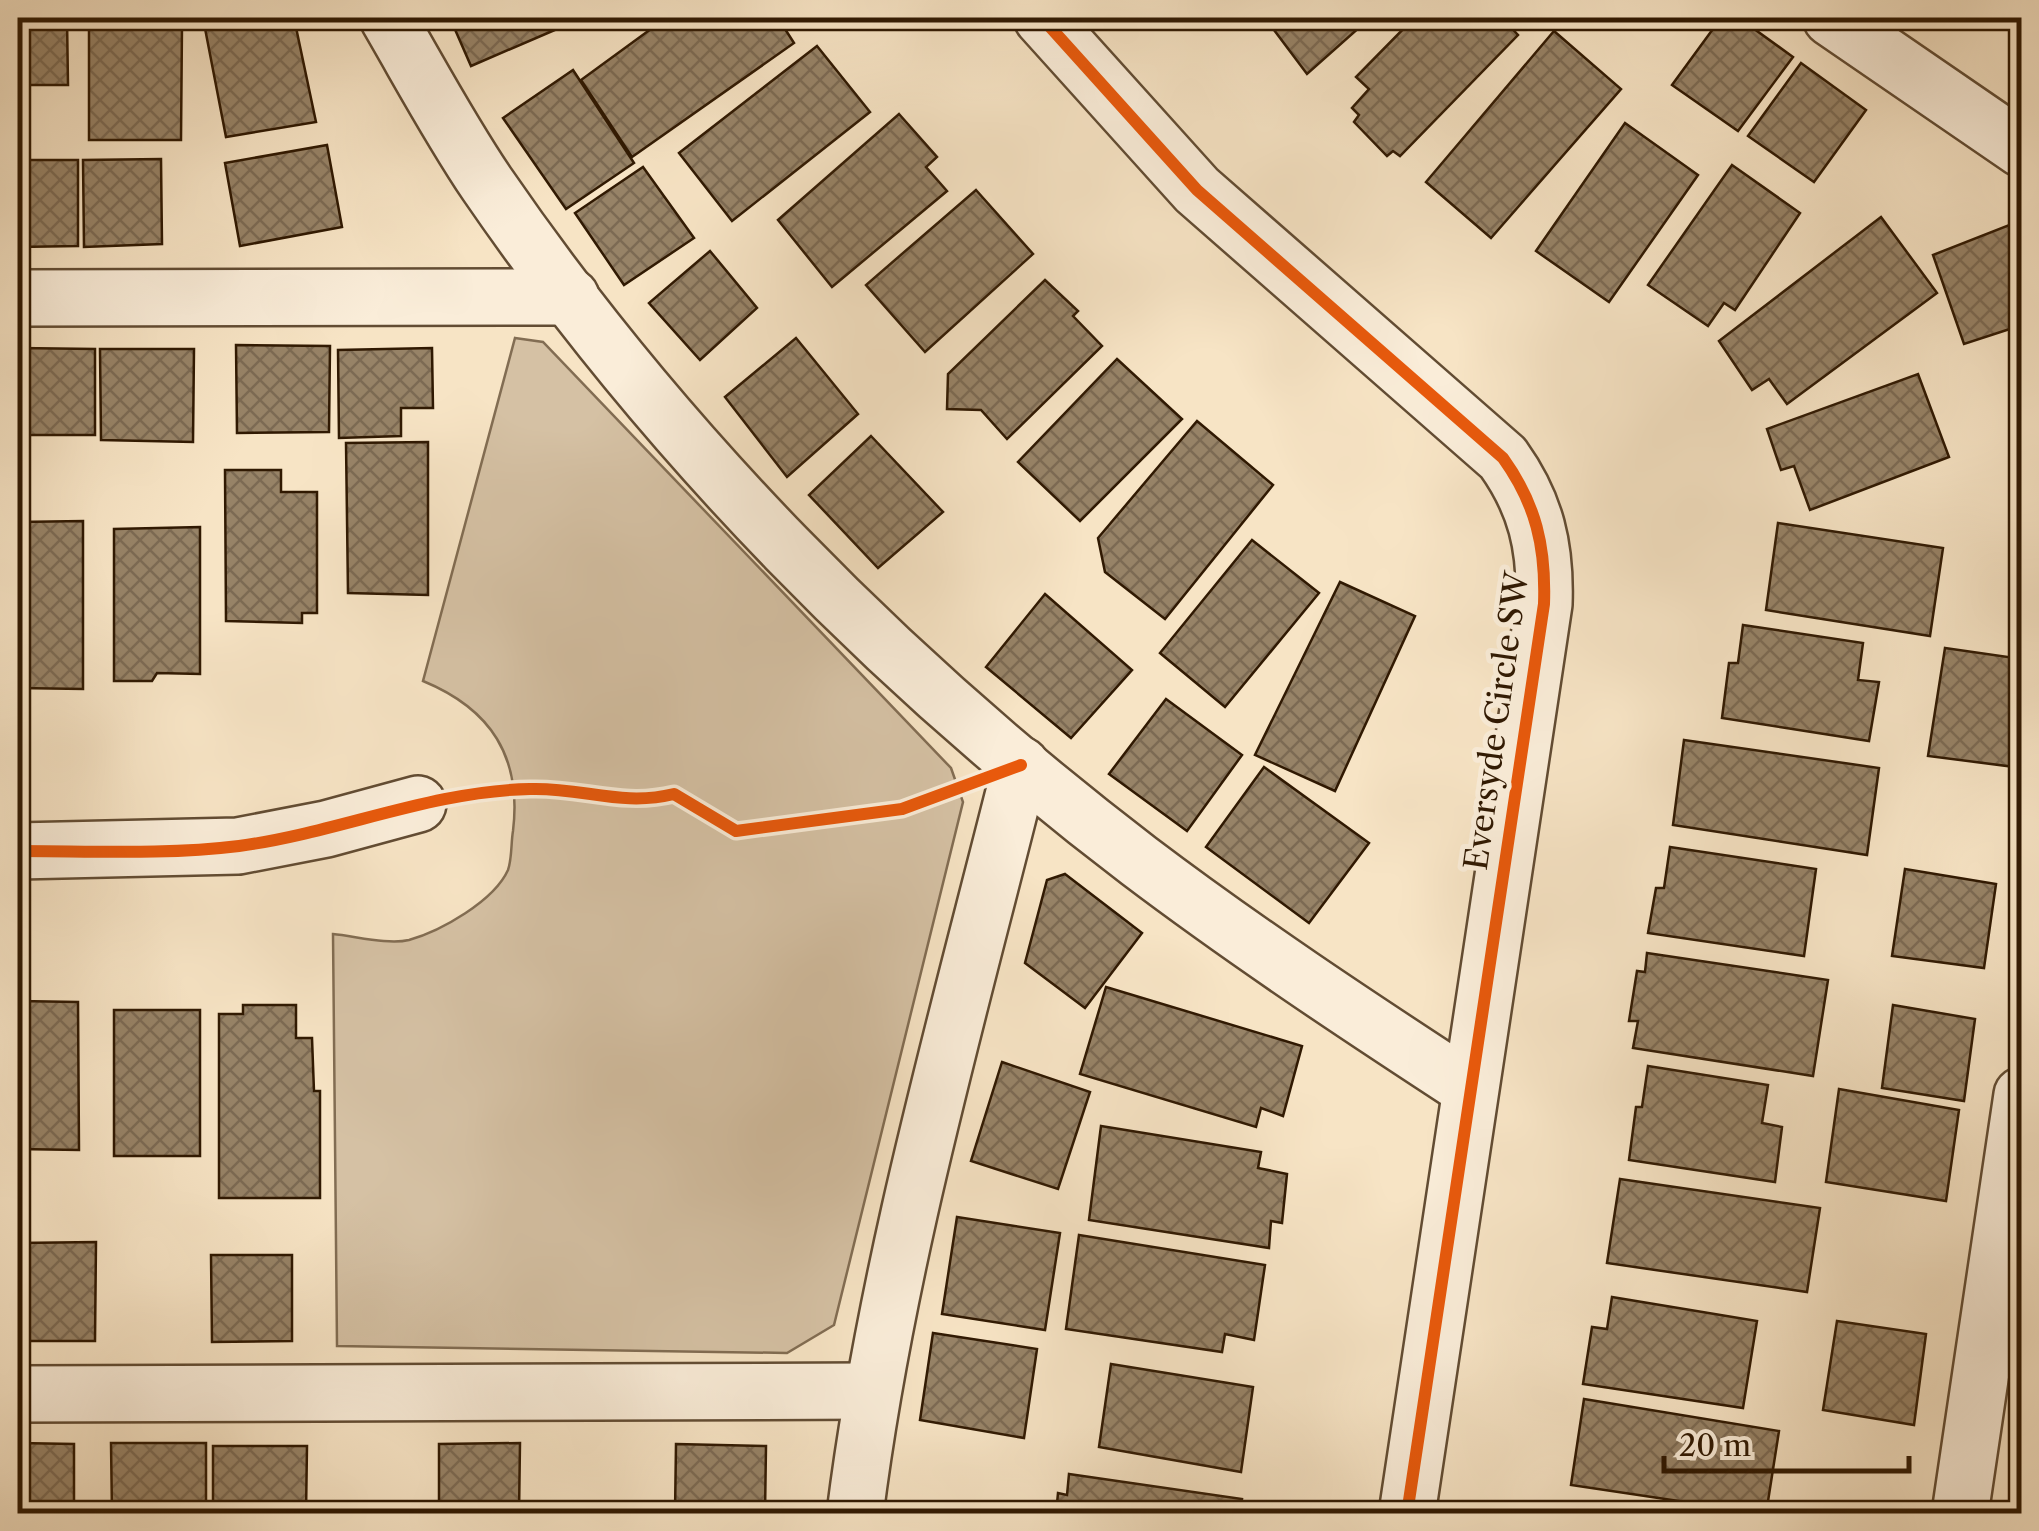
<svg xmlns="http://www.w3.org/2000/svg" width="2039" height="1531" viewBox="0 0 2039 1531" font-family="'Libre Caslon Text',serif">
<defs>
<pattern id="building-cross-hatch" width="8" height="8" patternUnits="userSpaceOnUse" patternTransform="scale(2.5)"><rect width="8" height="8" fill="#978367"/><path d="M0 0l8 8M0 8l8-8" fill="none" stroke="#7c6a53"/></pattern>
</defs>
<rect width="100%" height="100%" fill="#f7e4c5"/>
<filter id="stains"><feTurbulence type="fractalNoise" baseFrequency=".002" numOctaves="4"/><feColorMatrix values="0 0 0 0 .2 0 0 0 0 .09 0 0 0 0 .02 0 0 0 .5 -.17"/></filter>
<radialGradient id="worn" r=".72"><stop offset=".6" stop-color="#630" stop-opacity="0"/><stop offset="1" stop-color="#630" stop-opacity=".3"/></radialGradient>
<path fill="#d5c1a4" stroke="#826d53" stroke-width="2.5" d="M515,338L543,342L951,768L963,802L834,1325L787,1353L337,1346L333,934C355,936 388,945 409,940C441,931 494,901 508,870C512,859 511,842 513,831C522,757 491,709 423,681Z"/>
<g fill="url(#building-cross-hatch)" stroke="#301902" stroke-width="2.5">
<path d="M18,18H67L68,85H18Z"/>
<path d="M89,18H174V25H182L181,140H89Z"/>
<path d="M203,18H294L316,122L226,137Z"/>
<path d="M450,18H552L557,29L471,66Z"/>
<path d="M666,18H778L794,43L632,157L581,80Z"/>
<path d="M1265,18H1370L1307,74Z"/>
<path d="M1414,18H1502L1518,35L1400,156L1393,151L1387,156L1354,122L1359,115L1352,108L1369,89L1356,77Z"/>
<path d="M1721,18H1739L1793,57L1738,131L1672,85Z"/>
<path d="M1554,31L1621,89L1491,238L1426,182Z"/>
<path d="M817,46L870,112L732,221L679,153Z"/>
<path d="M1801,63L1866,110L1814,182L1748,136Z"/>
<path d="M573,70L634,163L566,209L503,118Z"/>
<path d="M899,114L937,157L926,167L947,191L832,287L778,220Z"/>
<path d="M1625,123L1698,175L1609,302L1536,251Z"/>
<path d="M327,145L342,227L240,246L225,163Z"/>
<path d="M161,159L162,244L84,247L83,160Z"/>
<path d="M18,160H78V246L18,247Z"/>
<path d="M1732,165L1800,213L1735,310L1724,303L1708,326L1648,285Z"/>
<path d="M643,167L694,238L624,285L575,213Z"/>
<path d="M976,190L1033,254L925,352L866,285Z"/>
<path d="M1881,217L1937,293L1787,404L1769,379L1752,390L1719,341Z"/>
<path d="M2022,220V325L1964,344L1933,255Z"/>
<path d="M710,251L757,308L700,360L649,303Z"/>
<path d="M1045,280L1078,311L1073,316L1102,346L1007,439L981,410L947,409L948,374Z"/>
<path d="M796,338L858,414L787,477L725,397Z"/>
<path d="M236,345L330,346L329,432L237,433Z"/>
<path d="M18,348L95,349V435H18Z"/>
<path d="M432,348L433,408H401V436L339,438L338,350Z"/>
<path d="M100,349H194L193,442L101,440Z"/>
<path d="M1117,359L1182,419L1080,521L1018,462Z"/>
<path d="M1918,374L1949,457L1810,510L1794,466L1781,470L1767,429Z"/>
<path d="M1197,421L1273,485L1165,619L1105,572L1098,538Z"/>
<path d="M871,436L943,512L878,568L809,495Z"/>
<path d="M428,442V595L348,593L346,443Z"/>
<path d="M225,470H281V492H317V613H302V623L226,621Z"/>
<path d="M83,521V689L18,688V522Z"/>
<path d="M1778,523L1943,548L1930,636L1766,610Z"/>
<path d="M200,527V674L157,673L152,681H114V529Z"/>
<path d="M1252,540L1319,593L1225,707L1160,653Z"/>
<path d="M1340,582L1415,616L1335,791L1255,755Z"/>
<path d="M1045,594L1132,670L1071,738L986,667Z"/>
<path d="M1743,625L1863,643L1858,680L1879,682L1869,741L1722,718L1729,663H1738Z"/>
<path d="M1945,648L2022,659V725L2015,767L1928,756Z"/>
<path d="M1166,699L1242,755L1187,831L1109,774Z"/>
<path d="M1684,740L1879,768L1867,855L1673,825Z"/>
<path d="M1264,767L1369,843L1309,923L1206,847Z"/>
<path d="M1670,847L1816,869L1804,956L1648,933L1656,888H1664Z"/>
<path d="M1905,869L1996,884L1984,968L1892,956Z"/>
<path d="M1065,874L1142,933L1085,1008L1025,963L1047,880Z"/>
<path d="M1647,953L1828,980L1813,1076L1633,1048L1638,1021H1629L1637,971L1645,972Z"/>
<path d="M1106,987L1302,1046L1283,1116L1261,1108L1256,1127L1080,1074Z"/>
<path d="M18,1001L78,1002L79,1150L18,1149Z"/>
<path d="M243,1005H296V1038H312L314,1091H320V1198H219V1014H243Z"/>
<path d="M1893,1005L1975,1019L1964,1101L1882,1088Z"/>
<rect x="114" y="1010" width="86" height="146"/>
<path d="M1002,1062L1090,1092L1058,1189L971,1161Z"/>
<path d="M1648,1066L1768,1085L1762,1123L1782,1127L1775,1182L1629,1160L1636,1107H1642Z"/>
<path d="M1839,1089L1959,1110L1946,1201L1826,1182Z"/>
<path d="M1101,1126L1261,1152L1258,1168L1287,1174L1282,1223L1271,1221L1269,1248L1089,1220Z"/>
<path d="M1620,1179L1820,1208L1807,1292L1607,1263Z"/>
<path d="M957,1217L1060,1233L1045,1330L942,1314Z"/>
<path d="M1079,1235L1265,1265L1254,1340L1225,1334L1222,1352L1066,1329Z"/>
<path d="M96,1242L95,1341H18V1243Z"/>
<path d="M211,1255H292V1341L212,1342Z"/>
<path d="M1612,1297L1757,1321L1743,1408L1583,1384L1592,1327L1607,1329Z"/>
<path d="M1837,1321L1926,1334L1914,1425L1823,1410Z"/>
<path d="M933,1333L1037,1349L1024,1438L920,1420Z"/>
<path d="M1111,1364L1253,1387L1241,1472L1099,1447Z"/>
<path d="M1584,1399L1779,1431L1766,1514L1571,1485Z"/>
<path d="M18,1443L74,1444V1514H18Z"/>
<path d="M111,1443H206V1514H112Z"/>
<path d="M520,1443L519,1514H439V1444Z"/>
<path d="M676,1444L766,1446L765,1514H675Z"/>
<path d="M213,1446H307L306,1514H213Z"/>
<path d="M1069,1474L1242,1499L1240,1514H1056L1058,1493L1067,1495Z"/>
</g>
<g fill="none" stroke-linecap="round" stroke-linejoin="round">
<defs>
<g id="minor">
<path d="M388,18C420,73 451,131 487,184C664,442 890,671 1139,861C1246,942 1358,1016 1470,1089"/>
<path d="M1042,18L1197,190L1503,458C1536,504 1546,547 1544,604L1407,1514"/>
<path d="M1831,18L2022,149"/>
<path d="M18,298L571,297"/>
<path d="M18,851L238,846L326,829L418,804"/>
<path d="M18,1394L871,1391"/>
<path d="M855,1514C887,1260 959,1013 1021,765"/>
<path d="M1960,1514L2022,1095"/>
</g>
</defs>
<use href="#minor" stroke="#624c33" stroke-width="60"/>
<use href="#minor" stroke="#faedd9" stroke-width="55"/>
<defs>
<g id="cycleway">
<path d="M1042,18L1197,190L1503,458C1536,504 1546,547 1544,604L1407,1514"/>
<path d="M18,851C91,851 166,855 239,846C337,833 430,791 530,789C582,787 621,807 674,794L736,831L902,809L1021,765"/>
</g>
</defs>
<use href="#cycleway" stroke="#faedd9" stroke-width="19"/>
<use href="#cycleway" stroke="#e8590c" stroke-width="12"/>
</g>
<g text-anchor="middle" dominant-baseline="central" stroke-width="10" stroke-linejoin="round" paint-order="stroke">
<g font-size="32" fill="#301902" stroke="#faedd9">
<text transform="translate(1496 721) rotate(-82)">Eversyde Circle SW</text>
</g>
</g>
<rect width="2039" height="1531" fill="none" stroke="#f7e4c5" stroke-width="60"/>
<rect x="20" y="20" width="1999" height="1491" fill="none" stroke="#301902" stroke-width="5"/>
<rect x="30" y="30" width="1979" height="1471" fill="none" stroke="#301902" stroke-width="2.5"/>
<path d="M1664 1456v15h245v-15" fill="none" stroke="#301902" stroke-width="5"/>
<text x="1679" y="1456" font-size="30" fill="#301902" stroke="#faedd9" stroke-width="8" paint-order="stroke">20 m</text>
<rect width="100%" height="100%" filter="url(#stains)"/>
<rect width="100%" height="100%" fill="url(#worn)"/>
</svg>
